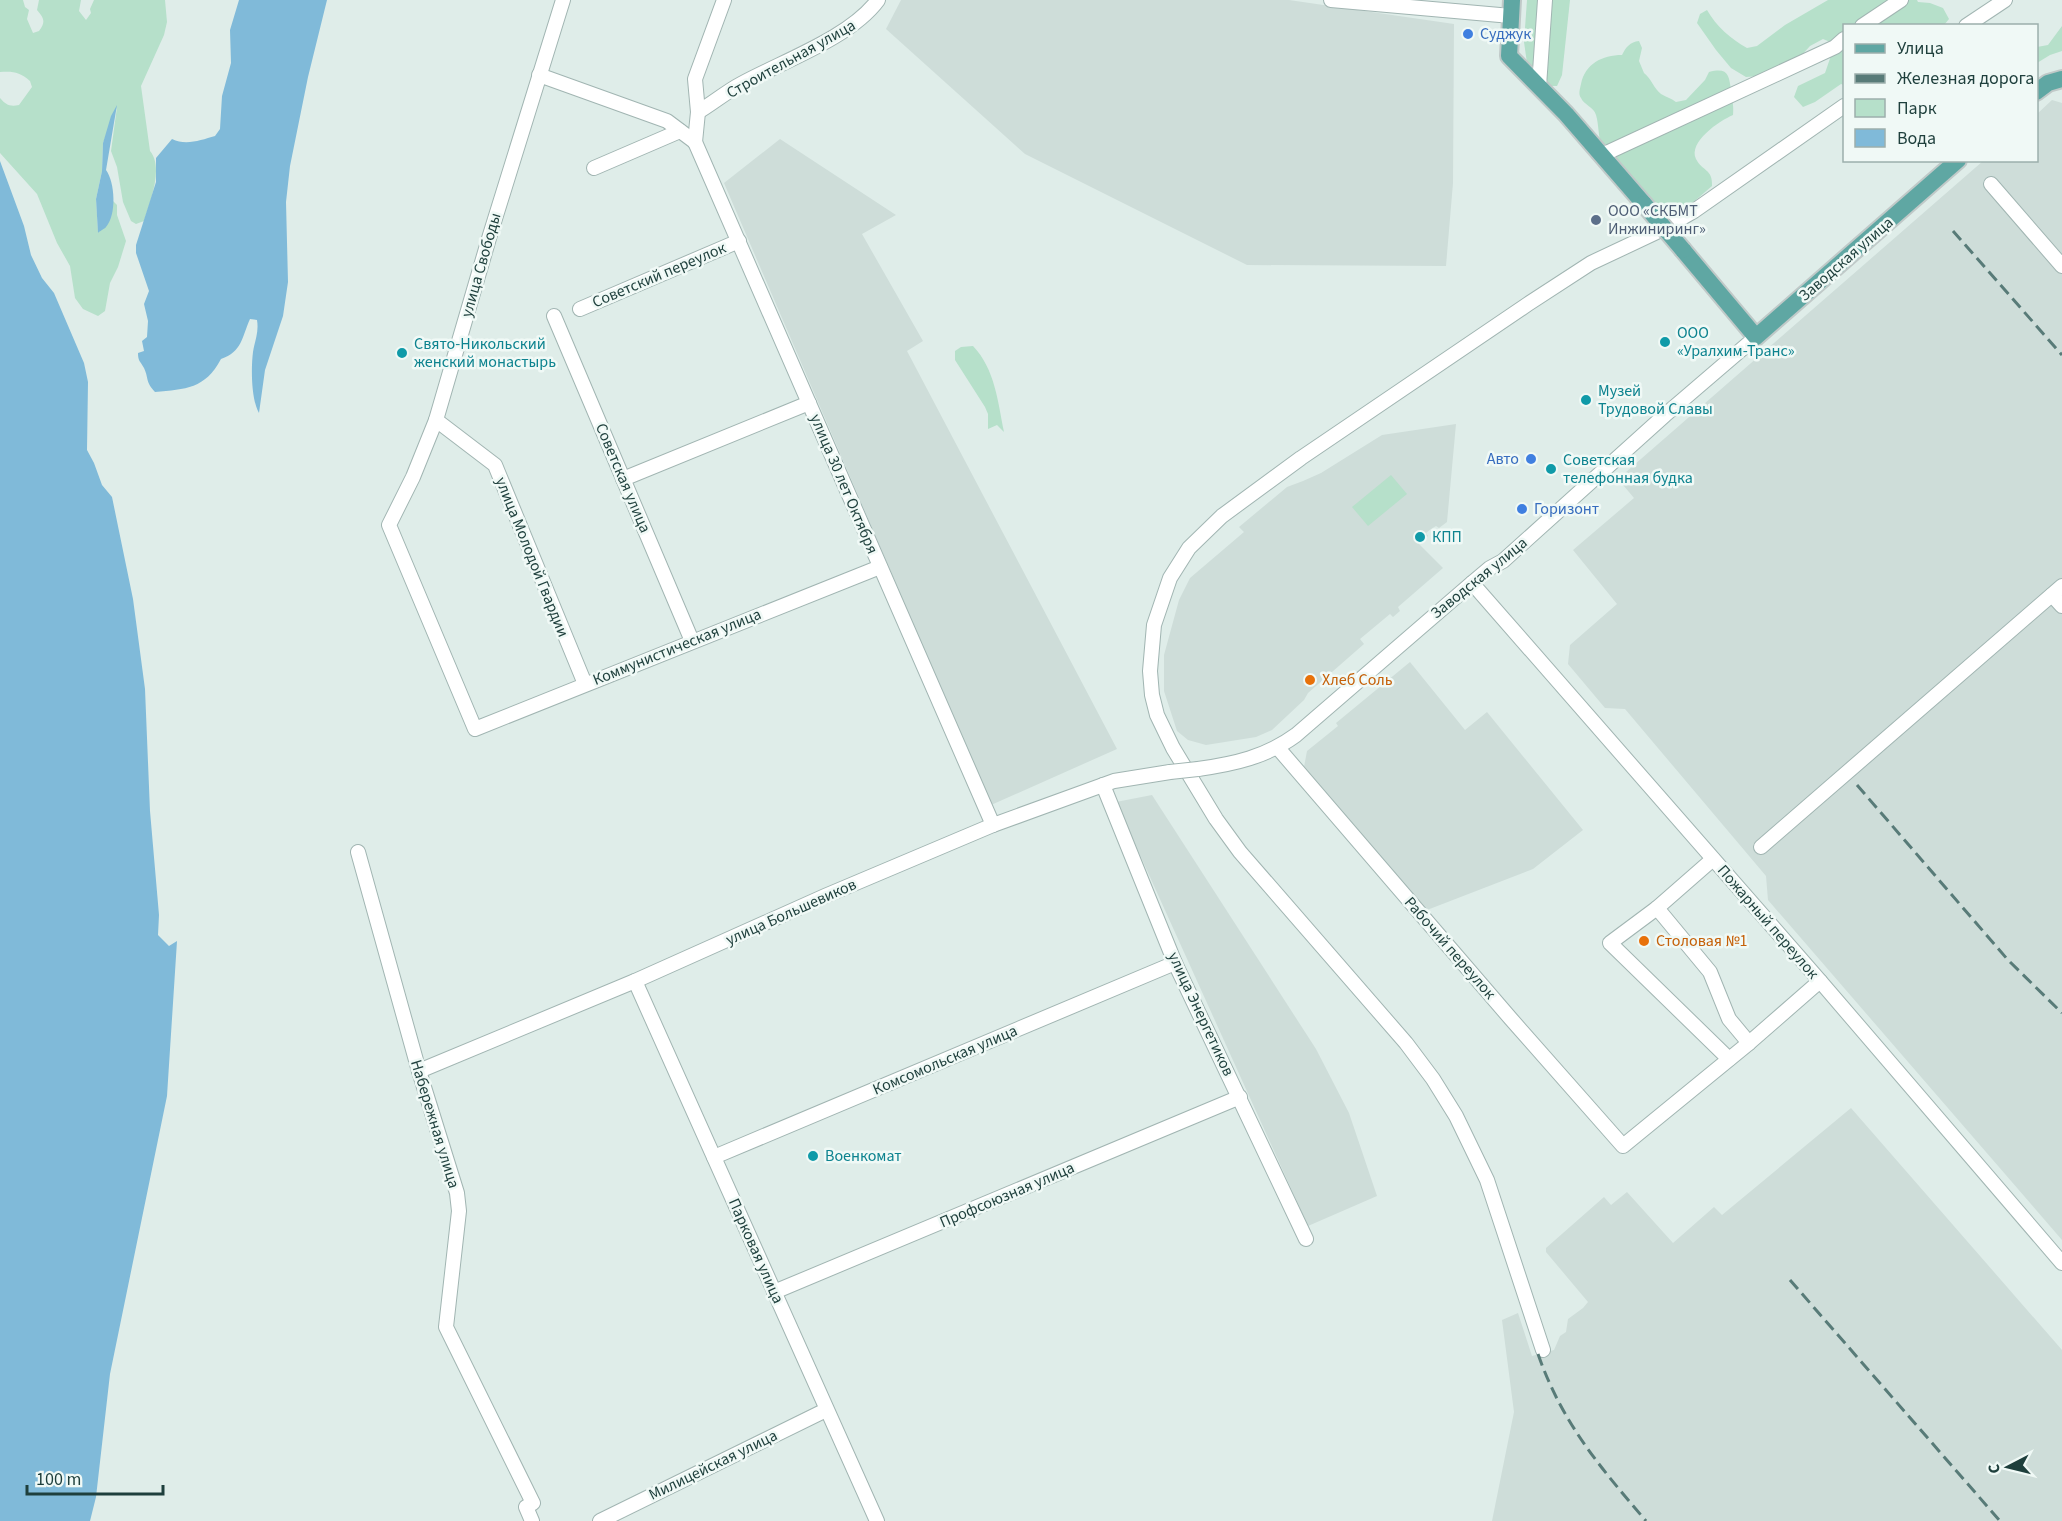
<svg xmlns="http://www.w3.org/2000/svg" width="2062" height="1521" viewBox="0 0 2062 1521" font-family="'Source Sans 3',sans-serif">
<rect width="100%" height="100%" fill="#dfede9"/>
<g fill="#ceddd9">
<path d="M901,0H1289L1454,24L1453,183L1446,266L1247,265L1025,154L886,29Z"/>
<path d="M2052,100L2062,103V1240L1768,900L1766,876L1625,709L1605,708L1568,664L1570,645L1617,604L1573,550L1634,498L1618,479L1983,161L2036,160L2037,114Z"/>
<path d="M780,139L896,215L862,234L923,341L907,351L1117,749L991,805L724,183Z"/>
<path d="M1456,424L1447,522L1439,528L1436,526L1431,529L1426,533L1428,536L1419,544L1443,568L1398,607L1400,611L1393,617L1390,614L1360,639L1364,644L1308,693L1304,700L1272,730L1256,737L1206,745L1188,740L1177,731L1164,691V655L1179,600L1190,578L1244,532L1239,527L1287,487L1303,481L1321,473L1382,435Z"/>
<path d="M1410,662L1465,730L1487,712L1583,830L1533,869L1427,910L1304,767L1307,751L1338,726L1336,723Z"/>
<path d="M1152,795L1316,1049L1349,1113L1377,1196L1308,1226L1116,802Z"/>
<path d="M1851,1108L2062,1350V1521H1492L1514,1412L1502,1320L1518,1313L1532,1356L1554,1350L1560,1336L1566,1332L1568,1319L1583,1308L1588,1302L1546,1252V1248L1604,1197L1611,1205L1627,1192L1673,1243L1714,1207L1722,1215Z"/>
</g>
<g fill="#b6e0ca">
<path d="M0,0H23L25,7L29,10L27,19L33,33L39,31C46,22 44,18 37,10L39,0H81L79,11L86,20L91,13L90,9L94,0H165L167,22L164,35L141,86L150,151C164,168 150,201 144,221L136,224L131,221L123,202L117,167L111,151L117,107L103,143L102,171L96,199L98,232L111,217L113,201L117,205V215L126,241L118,267L110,283L105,311L98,316L83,309L75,298L70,266L57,243L37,194L0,153V98C6,105 10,107 19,105L32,87L30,81C20,72 13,71 0,72Z"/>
<path d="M1527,0H1570L1562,75L1557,86H1548L1527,63L1524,42Z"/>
<path d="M1828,0H1917L1918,2L1930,3L1943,8L1949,19L1944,25L1844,26V85L1841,84L1815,102L1803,107L1794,97L1798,86L1825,73L1835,44L1823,39L1810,46L1799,58L1759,76L1746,77L1731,68L1716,50L1697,23L1700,14L1707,10C1716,26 1731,39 1747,48L1757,46L1785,25Z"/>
<path d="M2062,26V51L2050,55L2037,63V47L2048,45Z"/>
<path d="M1639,41L1642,48L1639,61L1644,73C1651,78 1654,89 1661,94C1666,97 1671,98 1676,102L1686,100L1705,80L1709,72C1728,67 1729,75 1731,90C1732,99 1734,106 1733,115C1719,121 1688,142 1696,159C1702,171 1713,169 1712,186L1690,205L1672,214C1659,208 1607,160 1602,147C1598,137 1599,125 1596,115C1594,107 1584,105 1581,98C1578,94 1580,89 1581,84C1585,64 1602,55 1622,55C1626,47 1630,42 1639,41Z"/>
<path d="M973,346C995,369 998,402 1004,432L997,425L988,429V414L985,407L955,360V351L961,347Z"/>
<path d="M1391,475L1407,494L1368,526L1352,507Z"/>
</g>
<g fill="#80bad9">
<path d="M239,0H327L308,77L290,166L286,202L288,282L283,316L265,370L259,413C251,399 251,368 253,352C255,340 259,332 257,320L250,319C242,337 242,352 221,359C205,389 186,389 155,392C145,381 149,379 144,368C140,361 138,361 138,353L144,351L142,341L147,337L148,321L144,304L149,291L136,253V245L156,182V158L172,139C186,146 201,140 215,136L220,129L222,96L231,63L230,30Z"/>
<path d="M117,105L106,170C115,182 117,215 106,227C106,228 98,232 98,233L96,199L102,171L103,143L111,116Z"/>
<path d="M0,161L24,226L31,255L42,278L54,293L84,363L88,382L87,450L94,463L102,485L112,497L133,599L145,689L150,811L159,915L158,935L169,946L177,941L167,1096L110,1374L96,1497L90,1521H0Z"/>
</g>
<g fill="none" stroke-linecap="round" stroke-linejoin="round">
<defs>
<g id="minor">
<path d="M563,0L490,235L436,420L413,477L389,525L475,729L880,567"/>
<path d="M1331,0L1511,16"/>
<path d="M1862,26L1901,0"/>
<path d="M1966,26L2005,0"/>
<path d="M539,75L667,121L695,142"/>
<path d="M1539,86L1545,0"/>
<path d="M698,112C713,103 726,92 741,84C783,61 850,38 878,0"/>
<path d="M695,142L993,825"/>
<path d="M695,142L698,112L695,79L724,0"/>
<path d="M1602,155L1835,47L1844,39"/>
<path d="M594,168L680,131"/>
<path d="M1991,184L2062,266"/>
<path d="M580,309L739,241"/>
<path d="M554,316L692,641"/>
<path d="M436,420L495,465L585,684"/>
<path d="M623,479L809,403"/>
<path d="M1472,583L1820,981L2062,1263"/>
<path d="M2052,595L2062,606"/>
<path d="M1278,748L1511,1019L1623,1146L1749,1043L1820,981"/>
<path d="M1198,769C1234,764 1266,757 1296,735L1472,583L1490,568L1503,561L1665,415L1756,337"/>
<path d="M1103,785L1175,963L1306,1239"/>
<path d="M1761,847L2062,586"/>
<path d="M358,852L419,1071L457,1193L459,1211L446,1327L533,1503L526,1507L532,1521"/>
<path d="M1713,859L1657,908L1610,943L1729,1059"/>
<path d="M1657,908L1710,972L1729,1019L1749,1043"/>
<path d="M635,981L877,1521"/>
<path d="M419,1071L635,981L825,896L993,825L1114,781L1170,772"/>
<path d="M714,1157L1175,963"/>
<path d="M774,1292L1240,1097"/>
<path d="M1543,1350L1487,1180L1456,1116L1433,1079L1406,1043L1240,852L1216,819L1173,748L1157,715L1152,695L1150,671L1154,625L1170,578L1189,548L1222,516L1301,458L1528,304L1591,263L1661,230L1694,211L1844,106"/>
<path d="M600,1521L826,1410"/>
</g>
<g id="major">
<path d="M1512,0L1509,56L1566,114L1644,204"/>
<path d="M2036,92L2048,83L2062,79"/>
<path d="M1683,250L1756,337L1958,160"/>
</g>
</defs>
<use href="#minor" stroke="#a1b5b2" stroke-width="16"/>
<use href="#major" stroke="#c0c9c8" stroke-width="20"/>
<use href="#minor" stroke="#fff" stroke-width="14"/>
<use href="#major" stroke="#5fa7a3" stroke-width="16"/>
<g stroke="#587b78" stroke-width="3" stroke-dasharray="12 6" stroke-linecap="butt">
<path d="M1953,231L2062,355"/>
<path d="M1857,785L2008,960L2062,1013"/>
<path d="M1790,1280L2000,1521"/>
<path d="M1538,1354C1562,1423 1600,1467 1646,1521"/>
</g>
<defs>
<path id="minor-bridge" d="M1170,772L1198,769"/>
<path id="major-bridge" d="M1644,204L1683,250"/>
</defs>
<use href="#minor-bridge" stroke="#a1b5b2" stroke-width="16" stroke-linecap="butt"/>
<use href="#major-bridge" stroke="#c0c9c8" stroke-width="20" stroke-linecap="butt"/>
<use href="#minor-bridge" stroke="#fff" stroke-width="14"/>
<use href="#major-bridge" stroke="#5fa7a3" stroke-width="16"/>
</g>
<g fill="#3f7fe0" stroke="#f0f9f6" stroke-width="2">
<circle cx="1468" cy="34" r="6"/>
<circle cx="1531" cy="459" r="6"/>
<circle cx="1522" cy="509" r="6"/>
</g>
<circle fill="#5c6f8a" stroke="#f0f9f6" stroke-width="2" cx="1596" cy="220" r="6"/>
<g fill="#0f9aa8" stroke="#f0f9f6" stroke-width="2">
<circle cx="1665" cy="342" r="6"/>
<circle cx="402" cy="353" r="6"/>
<circle cx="1586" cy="400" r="6"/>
<circle cx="1551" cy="469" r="6"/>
<circle cx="1420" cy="537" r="6"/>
<circle cx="813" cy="1156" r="6"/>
</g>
<g fill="#e8710a" stroke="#f0f9f6" stroke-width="2">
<circle cx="1310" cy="680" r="6"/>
<circle cx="1644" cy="941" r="6"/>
</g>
<g text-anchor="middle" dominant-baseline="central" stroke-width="5" stroke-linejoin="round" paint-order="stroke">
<g font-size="16" fill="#366cbe" stroke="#f0f9f6" text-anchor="start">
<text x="1480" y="34">Суджук</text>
<text x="1519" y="459" text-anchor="end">Авто</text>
<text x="1534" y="509">Горизонт</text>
</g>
<g font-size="16" fill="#1e3f3c" stroke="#f0f9f6">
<text transform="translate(791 59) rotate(-29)">Строительная улица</text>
<text transform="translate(1846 259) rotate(-41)">Заводская улица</text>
<text transform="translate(481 265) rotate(-74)">улица Свободы</text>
<text transform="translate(659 275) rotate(-23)">Советский переулок</text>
<text transform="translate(623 478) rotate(67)">Советская улица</text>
<text transform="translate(844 484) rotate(67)">улица 30 лет Октября</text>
<text transform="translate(532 557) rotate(68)">улица Молодой Гвардии</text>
<text transform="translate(1479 578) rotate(-39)">Заводская улица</text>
<text transform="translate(677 647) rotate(-22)">Коммунистическая улица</text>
<text transform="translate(791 912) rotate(-24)">улица Большевиков</text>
<text transform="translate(1768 922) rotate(49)">Пожарный переулок</text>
<text transform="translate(1450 948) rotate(49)">Рабочий переулок</text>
<text transform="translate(1201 1014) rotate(65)">улица Энергетиков</text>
<text transform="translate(945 1060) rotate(-23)">Комсомольская улица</text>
<text transform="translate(435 1124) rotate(73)">Набережная улица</text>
<text transform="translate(1007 1195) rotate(-23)">Профсоюзная улица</text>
<text transform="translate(756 1251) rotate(66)">Парковая улица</text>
<text transform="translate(713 1465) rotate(-26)">Милицейская улица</text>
</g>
<g font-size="16" fill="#4e5e75" stroke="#f0f9f6" text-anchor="start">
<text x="1608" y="211">ООО «СКБМТ<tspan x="1608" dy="18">Инжиниринг»</tspan></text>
</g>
<g font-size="16" fill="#0d838f" stroke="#f0f9f6" text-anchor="start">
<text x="1677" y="333">ООО<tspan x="1677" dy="18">«Уралхим-Транс»</tspan></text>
<text x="414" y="344">Свято-Никольский<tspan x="414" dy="18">женский монастырь</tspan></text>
<text x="1598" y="391">Музей<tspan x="1598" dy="18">Трудовой Славы</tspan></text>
<text x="1563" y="460">Советская<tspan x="1563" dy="18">телефонная будка</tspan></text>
<text x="1432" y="537">КПП</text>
<text x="825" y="1156">Военкомат</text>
</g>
<g font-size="16" fill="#c56008" stroke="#f0f9f6" text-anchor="start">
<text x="1322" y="680">Хлеб Соль</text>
<text x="1656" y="941">Столовая №1</text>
</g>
</g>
<rect x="1843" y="24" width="195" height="138" fill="#f0f9f6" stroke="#9cafac" stroke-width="1.5"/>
<rect x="1855" y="44" width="30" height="9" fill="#5fa7a3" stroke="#9cafac" stroke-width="1.5"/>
<text x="1897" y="54" font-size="18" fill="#1e3f3c">Улица</text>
<rect x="1855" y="74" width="30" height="9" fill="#587b78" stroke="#9cafac" stroke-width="1.5"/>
<text x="1897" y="84" font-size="18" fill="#1e3f3c">Железная дорога</text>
<rect x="1855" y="99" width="30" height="18" fill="#b6e0ca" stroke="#9cafac" stroke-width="1.5"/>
<text x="1897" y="114" font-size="18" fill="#1e3f3c">Парк</text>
<rect x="1855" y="129" width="30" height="18" fill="#80bad9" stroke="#9cafac" stroke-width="1.5"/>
<text x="1897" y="144" font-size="18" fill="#1e3f3c">Вода</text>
<g transform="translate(2008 1467) rotate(263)" stroke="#f0f9f6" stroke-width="4.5" paint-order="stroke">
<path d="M0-4.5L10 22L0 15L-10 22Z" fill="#1e3f3c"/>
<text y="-9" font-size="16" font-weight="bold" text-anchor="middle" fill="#1e3f3c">С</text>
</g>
<path d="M27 1485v9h136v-9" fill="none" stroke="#1e3f3c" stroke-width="3"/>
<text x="36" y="1485" font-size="18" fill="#1e3f3c" stroke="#f0f9f6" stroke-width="4.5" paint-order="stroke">100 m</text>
</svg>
